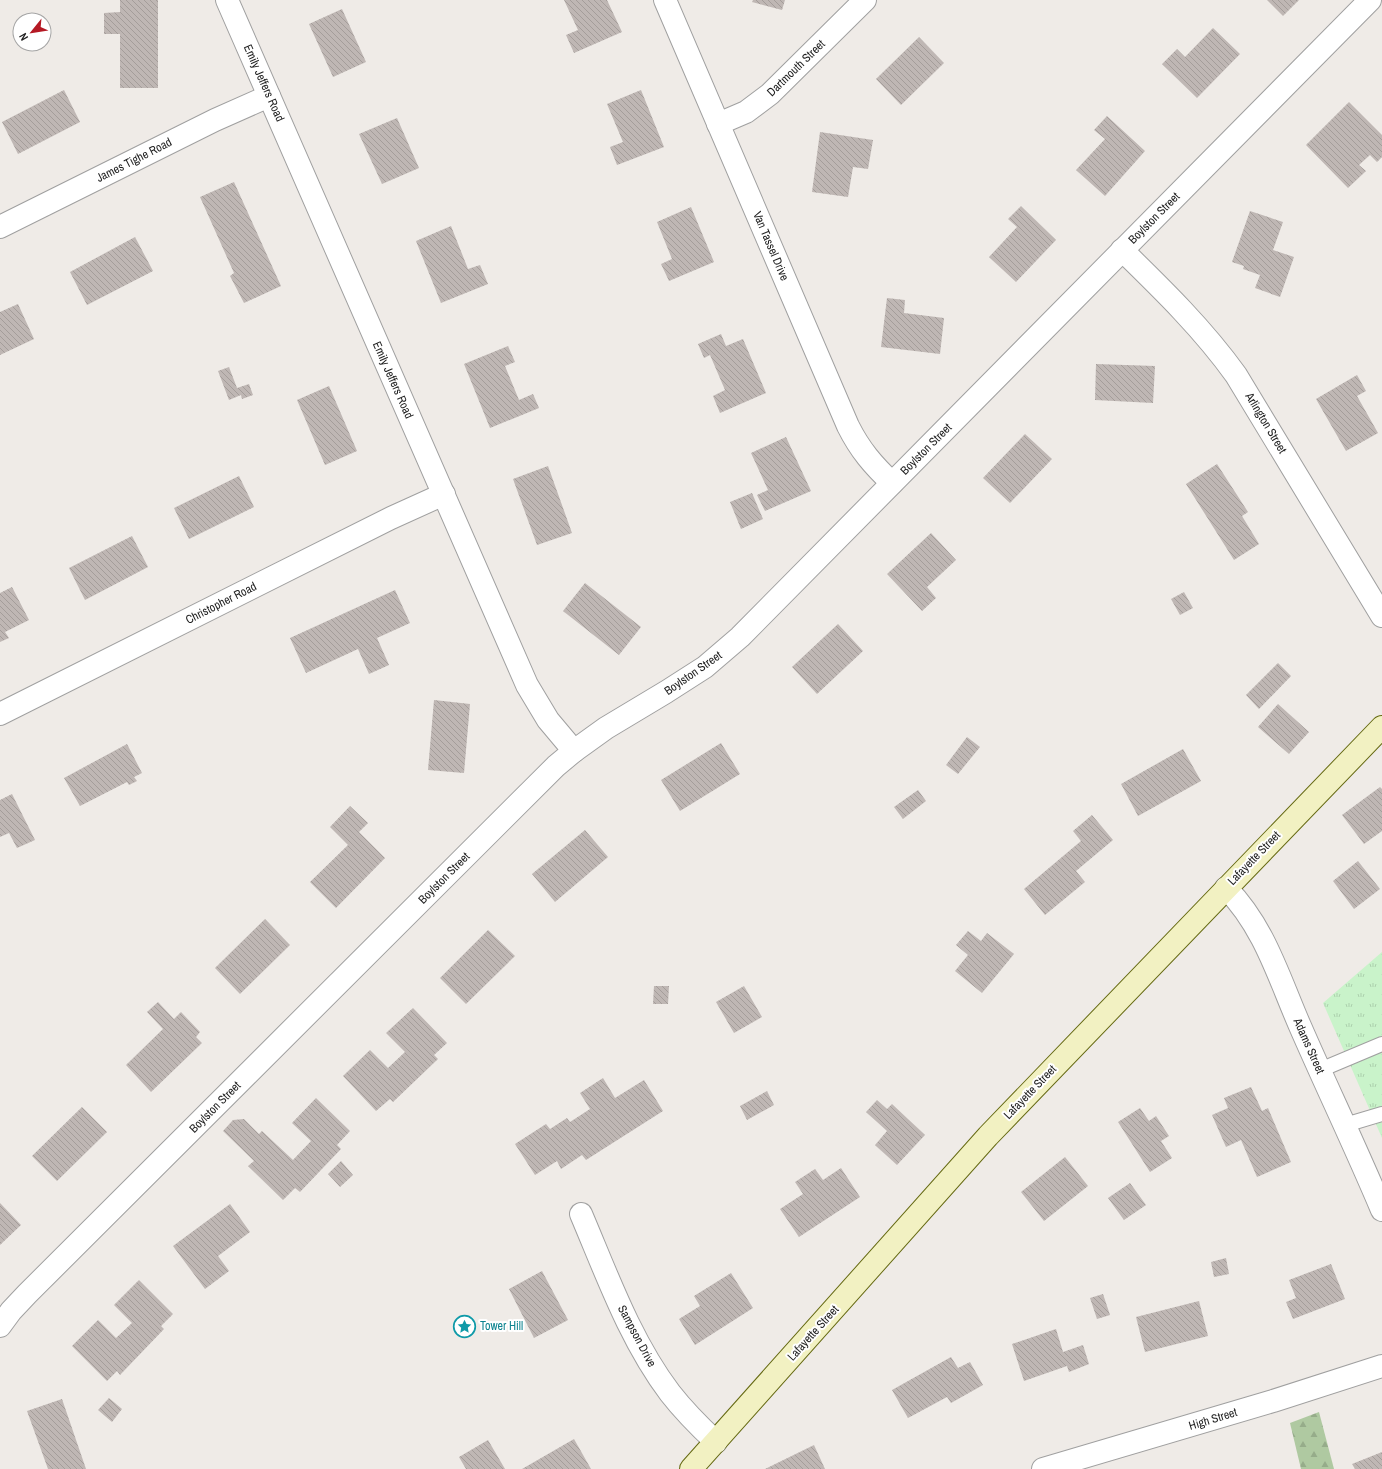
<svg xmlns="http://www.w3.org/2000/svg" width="1382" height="1469" viewBox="0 0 1382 1469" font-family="'Archivo Narrow',sans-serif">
<defs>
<pattern id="forest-firs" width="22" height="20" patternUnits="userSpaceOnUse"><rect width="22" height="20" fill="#afc9a1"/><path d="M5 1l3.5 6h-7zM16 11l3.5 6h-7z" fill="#96ac8a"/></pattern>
<pattern id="park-tufts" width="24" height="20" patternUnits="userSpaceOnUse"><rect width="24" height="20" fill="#c9f3ca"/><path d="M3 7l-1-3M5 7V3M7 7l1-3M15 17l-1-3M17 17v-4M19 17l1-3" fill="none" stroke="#acd0ad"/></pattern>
<pattern id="building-back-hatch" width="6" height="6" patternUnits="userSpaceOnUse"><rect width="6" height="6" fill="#bfb7b4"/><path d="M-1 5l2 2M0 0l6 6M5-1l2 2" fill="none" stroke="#a49d9a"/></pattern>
</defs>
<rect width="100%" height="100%" fill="#efebe7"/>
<path fill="url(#forest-firs)" d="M1319,1412L1334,1469H1301L1290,1423Z"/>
<path fill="url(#park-tufts)" d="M1382,952V1138L1323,1003Z"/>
<g fill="url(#building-back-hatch)">
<path d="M120,0H158V88H120V34H104V13L120,12Z"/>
<path d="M564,0H607L622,32L574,53L566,35L578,30Z"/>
<path d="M753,0H785L782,10L752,2Z"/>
<path d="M1267,0H1299L1283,16Z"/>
<path d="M342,9L366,62L333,77L309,24Z"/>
<path d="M1213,28L1240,54L1197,98L1162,64L1177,49L1185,57Z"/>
<path d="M919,37L944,63L901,105L876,79Z"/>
<path d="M64,90L80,122L18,154L2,122Z"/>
<path d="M641,90L664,147L617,165L610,147L623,142L607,104Z"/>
<path d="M1349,102L1382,135V157L1377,162L1370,155L1359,165L1366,171L1348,188L1306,145Z"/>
<path d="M1107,116L1145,151L1105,196L1076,170L1105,139L1094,130Z"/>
<path d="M397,118L419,168L382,184L359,134Z"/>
<path d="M820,132L873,140L868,169L853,167L848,197L812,192Z"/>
<path d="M234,182L281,286L244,303L230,276L234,273L200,197Z"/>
<path d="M1021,206L1056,240L1016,282L989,257L1017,227L1008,219Z"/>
<path d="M691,207L714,262L669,281L661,264L672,259L657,222Z"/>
<path d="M1250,211L1283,222L1273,250L1294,257L1280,297L1255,288L1260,275L1243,269L1244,266L1232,262Z"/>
<path d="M451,226L468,269L480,265L488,284L441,303L416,241Z"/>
<path d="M135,237L153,271L87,305L70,272Z"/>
<path d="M887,298L905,300L904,313L944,318L940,354L881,347Z"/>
<path d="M18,304L34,339L0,355V312Z"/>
<path d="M721,334L726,346L743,339L766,393L720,413L713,396L725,390L710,355L704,358L698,344Z"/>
<path d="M508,346L515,362L505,366L519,400L533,394L539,408L490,428L464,364Z"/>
<path d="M1096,364L1155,366L1153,403L1095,400Z"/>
<path d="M229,367L237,388L249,384L253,395L242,399L241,395L229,400L218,371Z"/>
<path d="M1357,375L1366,391L1357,396L1378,433L1346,451L1316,399Z"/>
<path d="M329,386L357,451L325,465L297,400Z"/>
<path d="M1025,434L1052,459L1010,503L983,478Z"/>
<path d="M786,437L811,491L765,511L757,495L768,490L751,453Z"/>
<path d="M1217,464L1248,512L1242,516L1259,544L1234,560L1186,484Z"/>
<path d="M548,466L572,533L537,545L513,479Z"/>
<path d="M239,476L254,507L189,539L174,508Z"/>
<path d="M752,493L763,519L741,529L730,502Z"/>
<path d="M931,533L956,560L927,587L936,598L922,611L887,574Z"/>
<path d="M132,536L148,567L85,600L69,568Z"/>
<path d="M585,583L641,627L619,655L563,611Z"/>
<path d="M12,587L29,620L5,632L9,638L0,642V593Z"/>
<path d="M395,590L410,623L377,638L389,665L369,674L358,649L306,673L290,638Z"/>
<path d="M1184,592L1193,608L1180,615L1171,599Z"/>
<path d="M838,624L863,651L817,694L792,667Z"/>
<path d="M1278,663L1291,676L1259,709L1246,695Z"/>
<path d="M434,700L470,704L464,773L428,770Z"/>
<path d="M1278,704L1309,732L1289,754L1258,727Z"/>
<path d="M967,737L980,747L958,774L946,765Z"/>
<path d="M721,743L740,774L680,811L661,780Z"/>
<path d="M127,744L142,773L134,777L137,781L129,785L127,782L80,806L64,778Z"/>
<path d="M1183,749L1201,781L1138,816L1121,784Z"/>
<path d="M1380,787L1382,789V831L1364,844L1342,815Z"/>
<path d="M918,790L926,801L903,819L894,807Z"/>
<path d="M12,794L35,840L17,848L9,833L0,837V800Z"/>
<path d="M350,806L368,823L359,832L385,858L336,908L310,882L348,845L330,827Z"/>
<path d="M1092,815L1113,840L1076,871L1085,882L1045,915L1024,889L1081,841L1073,831Z"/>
<path d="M585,830L608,857L555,902L532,874Z"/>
<path d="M1358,861L1380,889L1354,909L1333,881Z"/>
<path d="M265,919L290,945L240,994L215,968Z"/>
<path d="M488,930L515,956L466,1004L440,978Z"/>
<path d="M968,931L981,941L987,933L1014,954L982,993L955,971L968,955L956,945Z"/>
<path d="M654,986H669L668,1004H653Z"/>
<path d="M744,986L762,1017L734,1033L716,1002Z"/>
<path d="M158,1002L174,1019L181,1012L200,1032L196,1037L202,1043L151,1092L126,1065L163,1029L147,1012Z"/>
<path d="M413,1008L447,1043L434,1055L438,1059L393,1102L390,1099L376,1111L343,1076L370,1050L388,1068L405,1052L386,1033Z"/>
<path d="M603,1078L615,1098L644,1080L663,1111L586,1160L582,1155L561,1169L557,1161L535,1175L515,1144L546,1124L550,1129L567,1118L570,1122L590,1109L580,1093Z"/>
<path d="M1251,1087L1262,1111L1268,1108L1291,1162L1257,1177L1241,1140L1226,1147L1212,1115L1228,1108L1224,1098Z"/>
<path d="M767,1091L774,1105L747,1120L740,1106Z"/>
<path d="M316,1098L350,1131L337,1145L341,1149L300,1192L295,1188L283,1200L248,1166L254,1161L223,1131L233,1120L244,1119L259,1134L262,1131L293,1160L311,1141L292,1123Z"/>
<path d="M877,1100L887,1109L892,1104L925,1135L897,1165L875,1145L887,1131L866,1112Z"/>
<path d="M82,1107L107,1132L57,1181L32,1156Z"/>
<path d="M1140,1108L1149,1121L1156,1116L1169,1136L1161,1141L1172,1158L1150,1172L1118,1122Z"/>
<path d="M1065,1157L1088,1186L1044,1221L1021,1192Z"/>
<path d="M341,1161L353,1175L340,1187L328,1174Z"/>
<path d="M841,1168L860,1197L799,1237L780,1209L803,1194L795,1182L815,1169L823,1180Z"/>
<path d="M1130,1183L1146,1205L1124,1220L1108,1198Z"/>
<path d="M0,1203L21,1225L0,1245Z"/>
<path d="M230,1204L250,1232L218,1256L229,1271L205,1289L173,1246Z"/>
<path d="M1226,1258L1229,1274L1214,1277L1211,1262Z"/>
<path d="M1331,1264L1345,1299L1293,1319L1286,1302L1296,1298L1289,1280Z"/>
<path d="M542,1271L568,1320L534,1338L509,1289Z"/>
<path d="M731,1273L753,1308L695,1345L679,1319L700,1306L694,1296Z"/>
<path d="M139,1280L173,1314L161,1326L164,1329L120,1375L117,1371L107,1381L72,1346L98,1320L116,1338L132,1323L114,1305Z"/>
<path d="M1103,1294L1110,1315L1097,1319L1090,1298Z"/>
<path d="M1199,1301L1208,1336L1145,1352L1136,1317Z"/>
<path d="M1056,1329L1063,1352L1083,1345L1089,1364L1069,1372L1067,1366L1024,1381L1012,1344Z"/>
<path d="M951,1357L958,1368L970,1362L983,1385L951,1403L947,1397L908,1418L892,1390Z"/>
<path d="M109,1398L122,1409L112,1422L98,1410Z"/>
<path d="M62,1399L86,1469H48L27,1411Z"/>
<path d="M574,1439L591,1469H522Z"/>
<path d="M488,1440L505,1469H466L459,1457Z"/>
<path d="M814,1445L825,1469H765Z"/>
<path d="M1382,1452V1469H1355L1352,1464Z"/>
</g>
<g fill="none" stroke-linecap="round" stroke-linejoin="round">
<defs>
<g id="service">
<path d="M1320,1070L1382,1044"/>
<path d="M1345,1125L1382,1114"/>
</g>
<g id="minor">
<path d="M227,0L527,685L548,720L574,751"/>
<path d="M665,0L848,426C860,450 873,465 892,483"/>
<path d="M718,124L746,112L770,94L865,0"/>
<path d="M0,227L215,120L269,96"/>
<path d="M1122,250C1163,290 1203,329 1236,375L1382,616"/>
<path d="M0,714L391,518L444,494"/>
<path d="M1226,888C1264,926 1279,978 1300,1026C1327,1088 1356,1148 1382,1210"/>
<path d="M581,1214C607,1275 630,1340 670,1393C684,1411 700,1427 716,1442"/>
<path d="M0,1326L11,1311L27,1294L556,766L574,751L606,728L666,692L705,667L740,637L1370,0"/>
<path d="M1043,1469L1273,1401L1382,1366"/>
</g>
<path id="secondary" d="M691,1469L988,1136L1382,727"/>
</defs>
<use href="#service" stroke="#a0a0a0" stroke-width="16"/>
<use href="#minor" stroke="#a0a0a0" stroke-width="24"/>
<use href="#secondary" stroke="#666a13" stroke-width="24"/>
<use href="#service" stroke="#fff" stroke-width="14"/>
<use href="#minor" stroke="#fff" stroke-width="22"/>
<use href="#secondary" stroke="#f2f1c2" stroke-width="22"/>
</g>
<defs>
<symbol id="sight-ring" viewBox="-11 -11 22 22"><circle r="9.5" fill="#fff" stroke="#0f9aa8" stroke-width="1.5"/><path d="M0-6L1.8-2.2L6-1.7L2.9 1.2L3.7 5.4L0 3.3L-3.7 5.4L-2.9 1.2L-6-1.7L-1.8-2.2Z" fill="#0f9aa8"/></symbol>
</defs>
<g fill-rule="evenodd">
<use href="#sight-ring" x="452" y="1314" width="25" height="25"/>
</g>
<g text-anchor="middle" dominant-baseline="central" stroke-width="4" stroke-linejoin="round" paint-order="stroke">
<g font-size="12" fill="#1f1f1f" stroke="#fff">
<text transform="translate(796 68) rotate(-44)">Dartmouth Street</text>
<text transform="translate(264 83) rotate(66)">Emily Jeffers Road</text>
<text transform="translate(134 160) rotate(-27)">James Tighe Road</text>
<text transform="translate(1154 218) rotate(-45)">Boylston Street</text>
<text transform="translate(771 246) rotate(67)">Van Tassel Drive</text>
<text transform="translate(393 380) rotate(66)">Emily Jeffers Road</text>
<text transform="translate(1266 423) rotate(59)">Arlington Street</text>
<text transform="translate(926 449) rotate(-45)">Boylston Street</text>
<text transform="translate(221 603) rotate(-27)">Christopher Road</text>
<text transform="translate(693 673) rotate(-35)">Boylston Street</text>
<text transform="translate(1254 858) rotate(-46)">Lafayette Street</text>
<text transform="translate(444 878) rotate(-45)">Boylston Street</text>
<text transform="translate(1309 1046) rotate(66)">Adams Street</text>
<text transform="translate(1030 1092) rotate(-46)">Lafayette Street</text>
<text transform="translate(215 1107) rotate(-45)">Boylston Street</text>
<text transform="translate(813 1333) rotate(-48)">Lafayette Street</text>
<text transform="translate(637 1336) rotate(62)">Sampson Drive</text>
<text transform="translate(1213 1419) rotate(-17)">High Street</text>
</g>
<g font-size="12" fill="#0d838f" stroke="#fff" text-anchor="start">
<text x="480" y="1326">Tower Hill</text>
</g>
</g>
<g transform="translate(32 32) rotate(240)"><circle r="19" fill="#ffffff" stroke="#a5a5a5"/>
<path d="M0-3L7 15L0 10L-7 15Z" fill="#b51924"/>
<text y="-6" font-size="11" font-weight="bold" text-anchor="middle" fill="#1f1f1f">N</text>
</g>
</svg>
